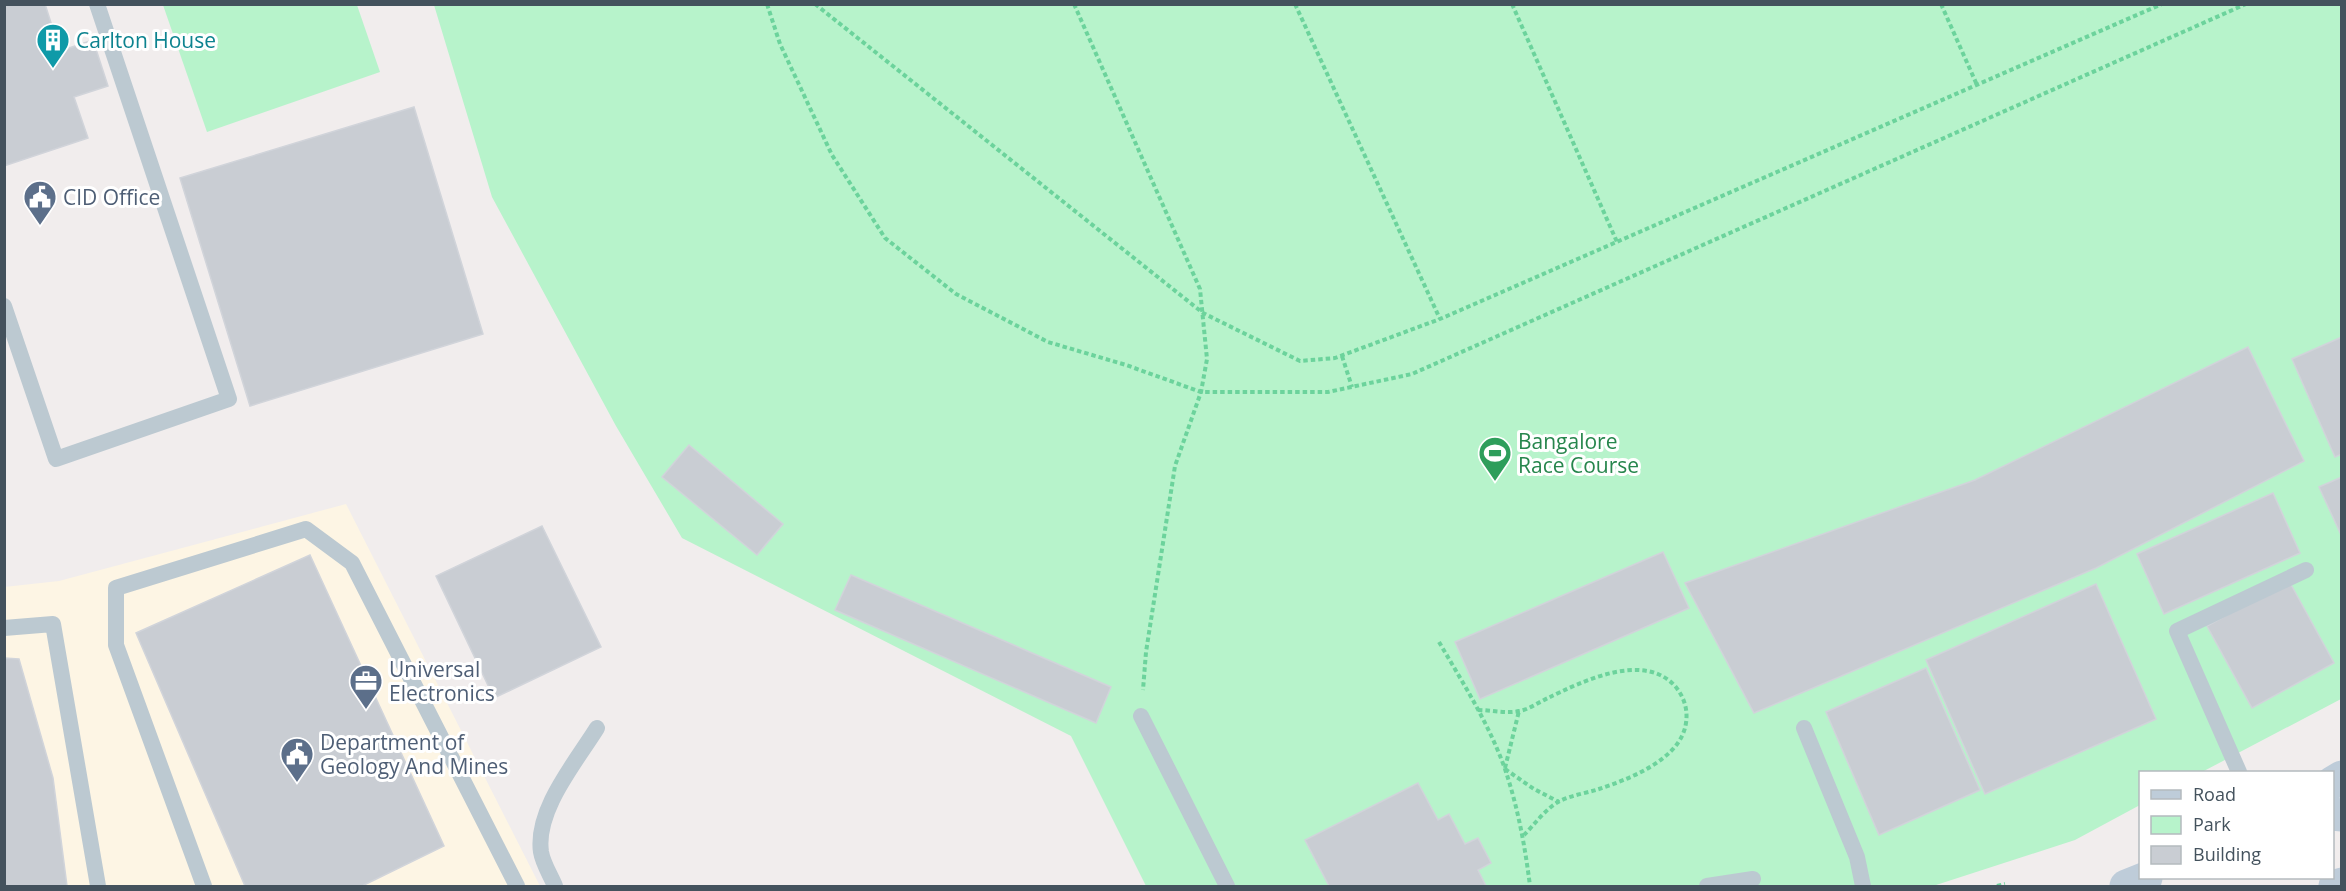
<svg xmlns="http://www.w3.org/2000/svg" width="2346" height="891" viewBox="0 0 2346 891" font-family="'Open Sans',sans-serif">
<rect width="100%" height="100%" fill="#f1eded"/>
<path fill="#fdf5e4" d="M346,504L540,886H5L4,587L59,581Z"/>
<g fill="#b7f3cb">
<path d="M163,5H357L380,72L207,132Z"/>
<path d="M434,5H2341V699L2202,772H2140V805L2075,840L1933,886H1146L1071,736L682,538L616,426L492,197Z"/>
</g>
<g fill="#c9cdd3" stroke="#d1d4da" stroke-width="1.5">
<path d="M45,4L60,51L93,40L108,86L74,97L88,138L4,166V5Z"/>
<path d="M414,107L483,334L250,406L180,178Z"/>
<path d="M2342,337V454L2335,457L2292,359Z"/>
<path d="M2248,347L2304,461L2096,568L1754,713L1685,583L1975,480Z"/>
<path d="M689,445L783,524L757,555L662,477Z"/>
<path d="M2342,477V537L2319,487Z"/>
<path d="M2273,493L2300,553L2164,614L2137,554Z"/>
<path d="M542,526L601,647L494,698L436,576Z"/>
<path d="M1663,552L1689,608L1480,699L1455,642Z"/>
<path d="M310,555L444,846L364,885L365,886H245L136,633Z"/>
<path d="M851,575L1111,687L1096,723L835,610Z"/>
<path d="M2289,581L2334,663L2252,708L2207,626Z"/>
<path d="M2096,584L2156,719L1985,794L1926,660Z"/>
<path d="M4,658L19,659L53,778L67,886H4Z"/>
<path d="M1926,668L1980,790L1879,835L1826,712Z"/>
<path d="M1418,783L1438,820L1449,814L1465,844L1478,838L1491,863L1478,870L1486,886H1329L1305,840Z"/>
</g>
<g fill="none" stroke-linecap="round" stroke-linejoin="round">
<g stroke="#6cd39c" stroke-width="4" stroke-dasharray="4.5 3" stroke-linecap="butt">
<path d="M767,4L780,44L832,155L885,238L956,294L1048,342L1126,365L1201,392H1328L1412,374L2246,4"/>
<path d="M815,4L1203,313L1300,361L1335,358L1440,319L2162,4"/>
<path d="M1074,4L1200,289L1207,359L1201,392L1175,466L1146,652L1143,690"/>
<path d="M1295,4L1440,319"/>
<path d="M1512,4L1617,242"/>
<path d="M1941,4L1977,85"/>
<path d="M1342,356L1352,387"/>
<path d="M1439,642C1463,683 1489,724 1505,769C1518,808 1525,846 1530,886"/>
<path d="M1478,710C1491,710 1507,714 1519,711C1528,710 1539,702 1548,698C1581,682 1643,651 1675,686C1685,698 1689,712 1685,728C1676,761 1629,779 1599,789C1587,793 1572,795 1560,801C1547,807 1534,825 1524,835"/>
<path d="M1505,768L1519,711"/>
<path d="M1505,769L1534,789L1559,802"/>
<path d="M1997,886L2005,884"/>
</g>
<g stroke="#bcc9d1" stroke-width="16">
<path d="M4,306L56,459L229,399L97,4"/>
<path d="M4,628L53,624L98,886"/>
<path d="M1141,716L1227,886"/>
<path d="M1804,728L1857,857L1863,886"/>
<path d="M2239,772L2177,631L2306,570"/>
<path d="M204,886L116,645V588L306,529L352,563L517,886"/>
<path d="M555,886C551,876 543,864 541,852C535,810 576,762 597,728"/>
<path d="M1707,886L1753,879"/>
</g>
<g stroke="#beccd9" stroke-width="33">
<path d="M2332,783L2342,777"/>
<path d="M2332,814L2342,815"/>
<path d="M2126,886L2146,878"/>
<path d="M2335,886L2342,884"/>
</g>
</g>
<defs>
<symbol id="building-pin" viewBox="-11 -11 22 30"><path d="M0 17L-7.5 6A9.5 9.5 0 1 1 7.5 6Z" fill="#0f9aa8" stroke="#fff"/><path d="M-4-6H4V6H1V3H-1V6H-4ZM-2.5-4.3h1.7v1.8h-1.7ZM.8-4.3h1.7v1.8H.8ZM-2.5-1h1.7V.8h-1.7ZM.8-1h1.7V.8H.8Z" fill="#fff"/></symbol>
<symbol id="civic-pin" viewBox="-11 -11 22 30"><path d="M0 17L-7.5 6A9.5 9.5 0 1 1 7.5 6Z" fill="#5c6f8a" stroke="#fff"/><path d="M-.6-6.5H3V-4.5H.6V-3L4-1V1h2V6H-6V1h2V-1L-.6-3ZM-1.2 2.5V6h2.4V2.5Z" fill="#fff"/></symbol>
<symbol id="stadium-pin" viewBox="-11 -11 22 30"><path d="M0 17L-7.5 6A9.5 9.5 0 1 1 7.5 6Z" fill="#2e9e5b" stroke="#fff"/><path d="M0-5a6.5 5 0 1 0 0 10a6.5 5 0 1 0 0-10ZM-3.5-1.8h7v3.6h-7Z" fill="#fff"/></symbol>
<symbol id="office-pin" viewBox="-11 -11 22 30"><path d="M0 17L-7.5 6A9.5 9.5 0 1 1 7.5 6Z" fill="#5c6f8a" stroke="#fff"/><path d="M-6-3h4V-5.5h4V-3h4V5H-6ZM-1-4.5V-3h2v-1.5ZM-6 0V1H6V0Z" fill="#fff"/></symbol>
</defs>
<g fill-rule="evenodd">
<use href="#building-pin" x="34" y="21" width="38" height="52"/>
<use href="#civic-pin" x="21" y="178" width="38" height="52"/>
<use href="#stadium-pin" x="1476" y="434" width="38" height="52"/>
<use href="#office-pin" x="347" y="662" width="38" height="52"/>
<use href="#civic-pin" x="278" y="735" width="38" height="52"/>
</g>
<g text-anchor="middle" dominant-baseline="central" stroke-width="6" stroke-linejoin="round" paint-order="stroke">
<g font-size="21" fill="#0d838f" stroke="#fff" text-anchor="start">
<text x="76" y="40">Carlton House</text>
</g>
<g font-size="21" fill="#4e5e75" stroke="#fff" text-anchor="start">
<text x="63" y="197">CID Office</text>
<text x="389" y="669">Universal<tspan x="389" dy="24">Electronics</tspan></text>
<text x="320" y="742">Department of<tspan x="320" dy="24">Geology And Mines</tspan></text>
</g>
<g font-size="21" fill="#27864d" stroke="#fff" text-anchor="start">
<text x="1518" y="441">Bangalore<tspan x="1518" dy="24">Race Course</tspan></text>
</g>
</g>
<rect width="2346" height="891" fill="none" stroke="#44525d" stroke-width="12"/>
<rect x="2139" y="771" width="195" height="108" fill="#ffffff" stroke="#b4babe" stroke-width="1.5"/>
<rect x="2151" y="790" width="30" height="9" fill="#beccd9" stroke="#b4babe" stroke-width="1.5"/>
<text x="2193" y="801" font-size="18" fill="#44525d">Road</text>
<rect x="2151" y="816" width="30" height="18" fill="#b7f3cb" stroke="#b4babe" stroke-width="1.5"/>
<text x="2193" y="831" font-size="18" fill="#44525d">Park</text>
<rect x="2151" y="846" width="30" height="18" fill="#c9cdd3" stroke="#b4babe" stroke-width="1.5"/>
<text x="2193" y="861" font-size="18" fill="#44525d">Building</text>
</svg>
